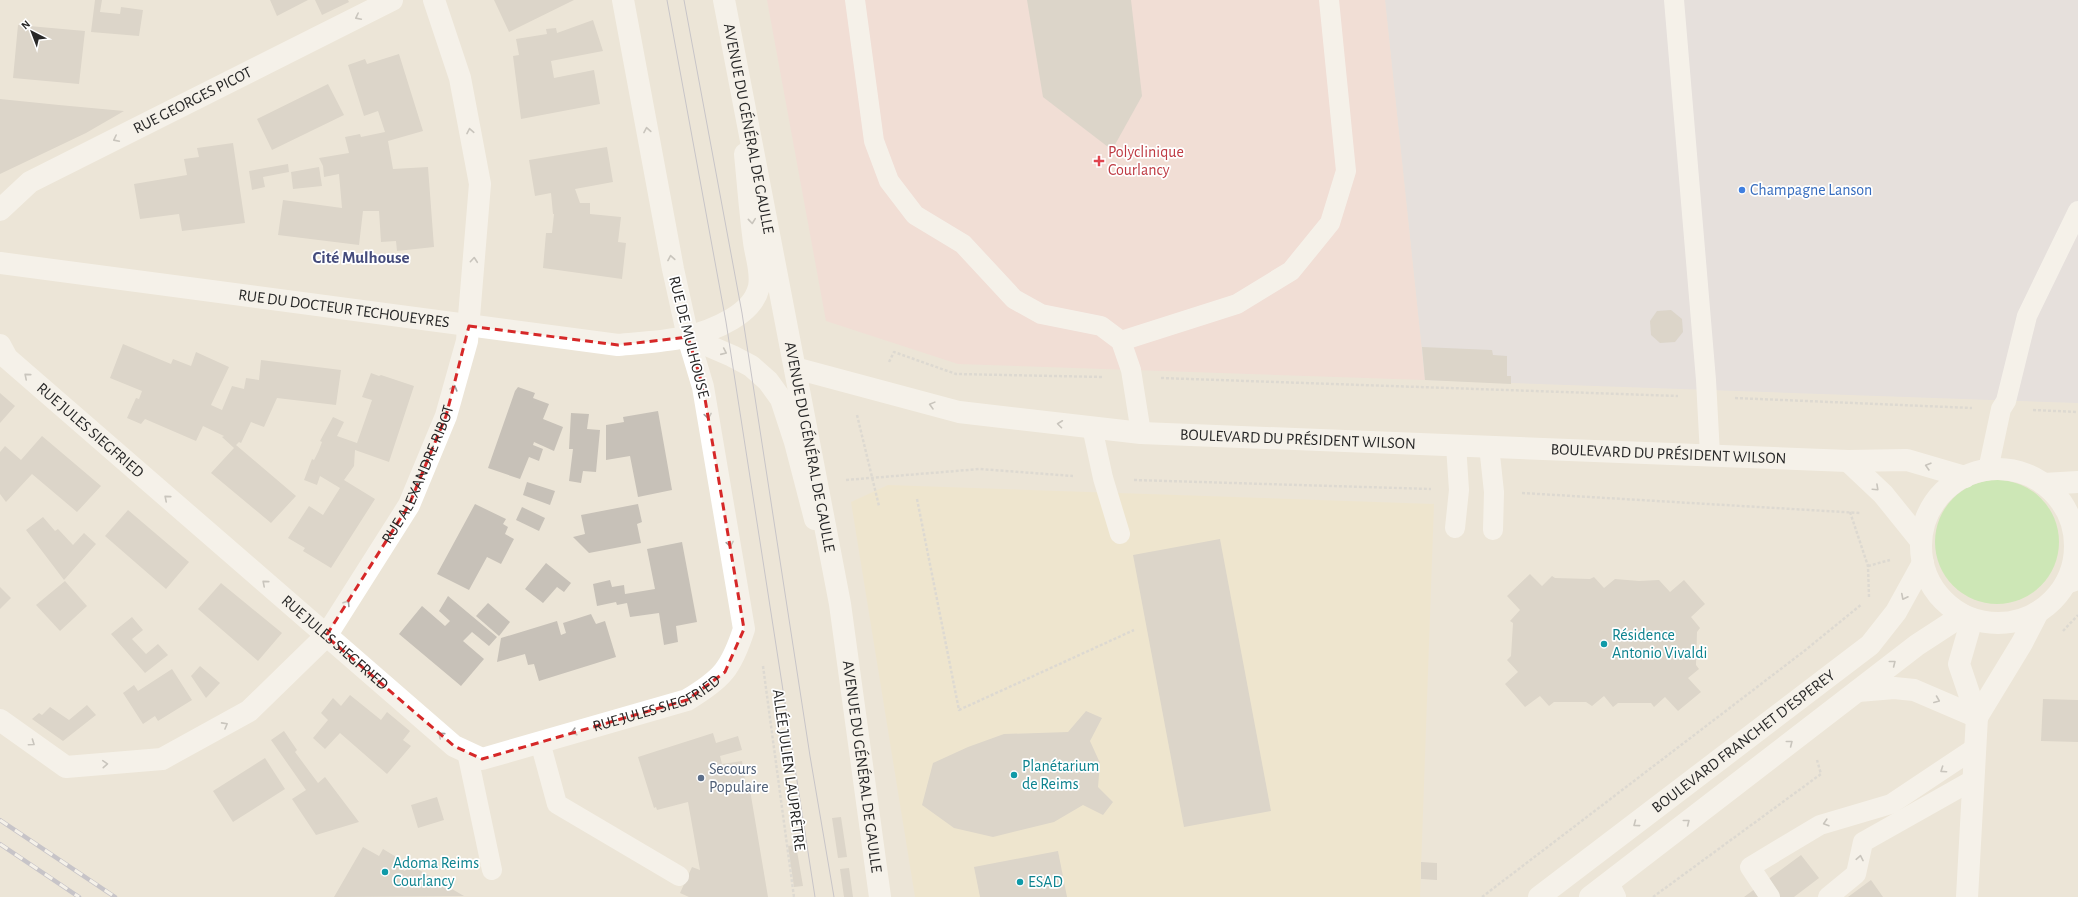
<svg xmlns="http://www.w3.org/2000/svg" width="2078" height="897" viewBox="0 0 2078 897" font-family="'Alegreya Sans',sans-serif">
<rect width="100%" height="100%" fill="#ece5d7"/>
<path fill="#ddd9e3" d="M1385,0H2078V403L1425,380Z"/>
<path fill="#f0e5c4" d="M888,485L1434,504L1420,897H915L851,502Z"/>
<path fill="#f5d4d3" d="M767,0H1385L1425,380L958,364L826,321Z"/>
<circle fill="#a7e98e" cx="1997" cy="542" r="62"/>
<g fill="#c7c1b8">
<path d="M95,0H102L100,12L120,14L121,7L143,10L139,36L91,32Z"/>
<path d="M270,0H308L277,16Z"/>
<path d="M315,0H348L349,2L322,15Z"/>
<path d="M494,0H574L509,32Z"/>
<path d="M1027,0H1131L1142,96L1112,150L1043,97Z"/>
<path d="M593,20L603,51L551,61L554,78L594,70L600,104L521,119L513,56L519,55L516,39L547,34L546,29L556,28L557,33Z"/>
<path d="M18,25L85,31L79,84L13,78Z"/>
<path d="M399,54L423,131L388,141L393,169L428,167L434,247L397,251L396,241L381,242L379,211H363L359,245L278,235L283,200L342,208L339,174L324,177L323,166L319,158L349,153L345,137L360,134L361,137L385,132L378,111L364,116L348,65L365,59L367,64Z"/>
<path d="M328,84L344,115L272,150L257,119Z"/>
<path d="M0,99L59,105L124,111L86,133L0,174Z"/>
<path d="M233,143L245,223L182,231L179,214L140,219L134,184L187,175L184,159L199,157L197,148Z"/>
<path d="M607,147L613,182L575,189L580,203H590V214L621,217L618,242L626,243L622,279L543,268L546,233H552L554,214H553L551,193L535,196L529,160Z"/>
<path d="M288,164L289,172L263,177L265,187L252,190L249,171Z"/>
<path d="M319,167L322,186L293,189L291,172Z"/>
<path d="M1671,310L1682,319L1683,332L1675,342L1660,343L1651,335L1650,321L1657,311Z"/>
<path d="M123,344L171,364L173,359L191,366L196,352L229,367L211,405L222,410L232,386L244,389L246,378L259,380L261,360L341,370L336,405L277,398L264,427L251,422L241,443L239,442L236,445L296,496L271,523L211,473L234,448L222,437L224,436L203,426L196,441L145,419L141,424L127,418L136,398L139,399L142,391L110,378Z"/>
<path d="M1422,347L1492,350L1493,355L1507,356V376H1511V384L1425,380Z"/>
<path d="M371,373L379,376L381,375L414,386L389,462L355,450L354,466L344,480L375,499L331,568L303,551L305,548L288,538L309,506L323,515L340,488L320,476L317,485L304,480L312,459L314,460L319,450L322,442L320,441L333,417L344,422L337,436L357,443L372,400L362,397Z"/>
<path d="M518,387L535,393L533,398L549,404L543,419L563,427L554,451L534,442L533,445L543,449L539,461L529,457L520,479L488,468L515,391Z"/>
<path d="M0,393L15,406L0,423Z"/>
<path d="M658,411L672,490L638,497L630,456L606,460V425L624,422L623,417Z"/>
<path d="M571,413L589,414L587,429L600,430L596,472L583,471L581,483L569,481L573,449H569Z"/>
<path d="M42,436L101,486L77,512L32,474L6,502L0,494V452L5,446L21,460Z"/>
<path d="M527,482L555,491L550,505L523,495Z"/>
<path d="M475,504L506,519L503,524L508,527L505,534L514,539L501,564L487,557L469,590L437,574Z"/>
<path d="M638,504L642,522L637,524L641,543L589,553L573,537L585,534L581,515Z"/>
<path d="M522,507L545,518L539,531L516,520Z"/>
<path d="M128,510L189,562L166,589L105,536Z"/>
<path d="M43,517L55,531L58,529L73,545L84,533L96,544L64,580L26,530Z"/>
<path d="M1220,539L1271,811L1184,827L1133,555Z"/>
<path d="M682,542L697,622L676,626L678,642L664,645L659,613L630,617L627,603L617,605L616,602L597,606L593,584L610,580L612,587L624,585L625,594L655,589L647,549Z"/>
<path d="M546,563L571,583L564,592L557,587L543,603L525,589Z"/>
<path d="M1530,574L1542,586L1552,576L1555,578L1590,579L1594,577L1604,588L1615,579L1639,581L1659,580L1670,592L1684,580L1705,604L1691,617L1700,628L1697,632L1696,665L1699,669L1688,678L1701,692L1678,711L1665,697L1654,707L1651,703H1618L1613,707L1604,696L1592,706L1586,702H1554L1549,706L1540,696L1525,707L1505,684L1518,672L1507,660L1511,656L1513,623L1510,621L1520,610L1507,596Z"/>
<path d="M65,581L87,606L60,631L36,605Z"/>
<path d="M221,583L282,633L258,661L198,609Z"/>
<path d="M0,587L11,598L0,609Z"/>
<path d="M448,596L497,637L489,646L472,632L463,641L484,659L461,686L399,634L422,606L445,626L450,621L439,611Z"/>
<path d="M488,603L510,622L499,636L476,616Z"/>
<path d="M591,614L596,624L605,621L616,657L539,681L534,664L528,665L525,654L497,662L501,638L557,621L561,635L566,633L563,623Z"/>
<path d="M132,617L143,630L132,639L146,654L158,644L168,655L145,673L111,634Z"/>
<path d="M200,666L220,683L206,698L191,676Z"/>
<path d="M172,669L192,700L158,721L155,716L143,724L123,693L134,685L138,691Z"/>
<path d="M350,695L381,720L387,712L410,731L403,740L411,746L387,774L340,733L325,749L313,738L328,720L321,713L333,698L341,706Z"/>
<path d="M2043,699L2078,700V742L2041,741Z"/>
<path d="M87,705L96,715L63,741L32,719L39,713L42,715L50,707L69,720Z"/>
<path d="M1086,711L1102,718L1090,741L1100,763L1098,787L1113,802L1103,815L1083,805L1054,822L993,837L954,828L922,805L933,763L968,747L1004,734L1068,732Z"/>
<path d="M284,731L297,750L295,752L318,783L325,777L359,822L316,835L292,799L306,790L271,740Z"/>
<path d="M713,733L716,743L738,736L742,750L720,756L722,764L742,761L746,785L749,784L768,897H689L680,893L692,867L700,870L688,802L657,810L656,807L654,808L638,757Z"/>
<path d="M265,758L285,789L233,822L213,791Z"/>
<path d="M437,797L444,820L418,828L411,805Z"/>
<path d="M841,817L847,857L838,858L832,818Z"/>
<path d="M796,845L803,886L794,887L788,846Z"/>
<path d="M363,847L379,856L383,849L403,861L399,868L405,871L409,864L464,896L334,897Z"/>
<path d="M1058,851L1067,897H980L974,867Z"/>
<path d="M1801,855L1819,878L1794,897H1744Z"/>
<path d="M1421,862L1437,863V880L1421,879Z"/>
<path d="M849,868L853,897H844L840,869Z"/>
<path d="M1871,880L1883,897H1848Z"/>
</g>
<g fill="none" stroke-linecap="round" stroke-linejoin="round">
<g stroke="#cbcbcb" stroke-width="2.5" stroke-dasharray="3 2" stroke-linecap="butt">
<path d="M889,362L894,352L956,374L1104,377"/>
<path d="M1161,378L1678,396"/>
<path d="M1735,398L1972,408"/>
<path d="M2033,410L2078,412"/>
<path d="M857,415L879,506"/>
<path d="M846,480L980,469L1073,476"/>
<path d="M1134,480L1431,489"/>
<path d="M1522,493L1860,513"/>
<path d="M917,499L959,710L1134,630"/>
<path d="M1850,512L1868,566L1869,597"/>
<path d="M1868,566L1890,560"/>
<path d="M2063,631L2078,615"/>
<path d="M763,666L794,897"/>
<path d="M1482,897L1803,652L1862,604"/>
<path d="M1653,897L1821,774L1817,760"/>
</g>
<g stroke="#fff" stroke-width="20">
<path d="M855,0L874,141L889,181L915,215L963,244L1014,299L1041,314L1101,326L1121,341L1131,370L1141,433"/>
<path d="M1674,0L1706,380L1710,455"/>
<path d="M1121,341L1237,304L1291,271L1330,223L1346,171L1329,0"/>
<path d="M1092,427L1103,478L1120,534"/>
<path d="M1489,446L1494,492L1493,530"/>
<path d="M1988,470L2001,409L2006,401L2027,316L2078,211"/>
<path d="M1455,528L1459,490L1456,445"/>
<path d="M540,742L557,804L679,876"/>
<path d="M467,752L492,870"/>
<path d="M1609,883L1616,897"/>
<path d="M1770,897L1750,867L1820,825L1891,804L1975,748"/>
<path d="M1828,897L1856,874L1863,842L1973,780"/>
</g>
<g stroke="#fff" stroke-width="22">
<path id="s1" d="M0,210L30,182L392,0"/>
<path id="s2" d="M0,263L618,345C660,341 695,341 732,319C745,311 755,302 759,287C762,272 756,257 754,242C750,213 748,184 745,154"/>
<path d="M688,337L732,356L751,366L768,381L781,399L795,442L815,519"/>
<path id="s3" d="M0,345L7,358L454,746L482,759L687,700C722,679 731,669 744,629L703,387L688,337L673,269L623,0"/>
<path d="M2066,583L2078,579"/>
<path d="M1977,717L2022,643L2038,612"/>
<path id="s4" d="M0,720L66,767L162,759L249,711L326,636L409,505L446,416L467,341L480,184L460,78L434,0"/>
<path d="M1967,897L1977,717L1959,664L1972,619"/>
</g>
<g stroke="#fff" stroke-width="22">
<path id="s5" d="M724,0L840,604L880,897"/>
<path id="s6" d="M795,368L959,412L1141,433L1848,461L1907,460L1965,477"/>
<path d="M1848,461L1883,494L1921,541"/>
<circle cx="1998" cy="546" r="77"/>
<path d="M2044,484L2078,482"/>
<path d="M1858,691L1894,688L1914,690L1977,717"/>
<path id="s7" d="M1539,897L1870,645L1896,612L1923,563"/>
<path d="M1590,897L1917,645L1963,615"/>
</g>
<g stroke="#9a9cb5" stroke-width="1">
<path d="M667,0L726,322L815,897"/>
<path d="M684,0L742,313L810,756L834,897"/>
</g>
<defs>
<g id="rail">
<path d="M0,820L115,897"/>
<path d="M0,844L79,897"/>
</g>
</defs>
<use href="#rail" stroke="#9a9cb5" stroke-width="4.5"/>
<use href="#rail" stroke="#fff" stroke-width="3" stroke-dasharray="9" stroke-linecap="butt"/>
</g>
<defs><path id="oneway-chevron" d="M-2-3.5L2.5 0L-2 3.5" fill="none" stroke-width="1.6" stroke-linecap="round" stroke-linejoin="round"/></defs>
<g stroke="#9e9e9e">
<use href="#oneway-chevron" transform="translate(358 17) rotate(153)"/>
<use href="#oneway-chevron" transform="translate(647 130) rotate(-100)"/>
<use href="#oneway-chevron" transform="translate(470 131) rotate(-101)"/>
<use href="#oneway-chevron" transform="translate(116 139) rotate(153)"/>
<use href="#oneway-chevron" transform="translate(752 221) rotate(84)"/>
<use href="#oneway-chevron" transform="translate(671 258) rotate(-100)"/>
<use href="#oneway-chevron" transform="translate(474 260) rotate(-85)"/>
<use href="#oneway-chevron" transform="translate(724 352) rotate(24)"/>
<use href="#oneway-chevron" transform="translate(27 376) rotate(-139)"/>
<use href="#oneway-chevron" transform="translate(454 388) rotate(-74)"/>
<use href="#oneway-chevron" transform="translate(932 405) rotate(-165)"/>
<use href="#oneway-chevron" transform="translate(708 416) rotate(80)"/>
<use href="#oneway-chevron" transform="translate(1060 424) rotate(-173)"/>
<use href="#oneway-chevron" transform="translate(1928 466) rotate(-164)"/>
<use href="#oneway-chevron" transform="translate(1876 488) rotate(43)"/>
<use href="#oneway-chevron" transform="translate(167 498) rotate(-139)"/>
<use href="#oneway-chevron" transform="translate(730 544) rotate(80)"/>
<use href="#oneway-chevron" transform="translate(265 583) rotate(-139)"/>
<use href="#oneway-chevron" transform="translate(1904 597) rotate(117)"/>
<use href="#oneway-chevron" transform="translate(347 603) rotate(-58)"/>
<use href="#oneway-chevron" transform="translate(1893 663) rotate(-38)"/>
<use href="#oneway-chevron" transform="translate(1937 700) rotate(22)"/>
<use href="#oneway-chevron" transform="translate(225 725) rotate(-29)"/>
<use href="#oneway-chevron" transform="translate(574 732) rotate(164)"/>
<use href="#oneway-chevron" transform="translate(441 735) rotate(-139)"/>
<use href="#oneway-chevron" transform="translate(32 743) rotate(35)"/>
<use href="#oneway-chevron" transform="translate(1790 743) rotate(-38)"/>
<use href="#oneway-chevron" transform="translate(105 764) rotate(-4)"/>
<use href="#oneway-chevron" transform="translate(1943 770) rotate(146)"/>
<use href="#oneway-chevron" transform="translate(1687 822) rotate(-38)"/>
<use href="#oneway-chevron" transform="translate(1826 823) rotate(163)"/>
<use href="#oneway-chevron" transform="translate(1636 824) rotate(143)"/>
<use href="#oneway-chevron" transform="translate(1860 858) rotate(-79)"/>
</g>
<path d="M0 0H2078V897H0ZM469,326L618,345L688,337L703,387L744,629L725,672L687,700L482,759L454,746L326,636L409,505L446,416Z" fill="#ece5d7" fill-opacity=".55" fill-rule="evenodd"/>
<path fill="none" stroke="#d62828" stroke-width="3" stroke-dasharray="8 5" stroke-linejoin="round" d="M469,326L618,345L688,337L703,387L744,629L725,672L687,700L482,759L454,746L326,636L409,505L446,416Z"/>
<path fill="#e0444e" stroke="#fff" stroke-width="1.5" d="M1097 155h4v4h4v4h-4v4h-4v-4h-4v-4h4z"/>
<circle fill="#3f7fe0" stroke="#fff" stroke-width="1.5" cx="1742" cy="190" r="4"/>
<g fill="#0f9aa8" stroke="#fff" stroke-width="1.5">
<circle cx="1604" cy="644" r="4"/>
<circle cx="1014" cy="775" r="4"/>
<circle cx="385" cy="872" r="4"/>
<circle cx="1020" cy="882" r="4"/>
</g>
<circle fill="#5c6f8a" stroke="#fff" stroke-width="1.5" cx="701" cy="778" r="4"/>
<g text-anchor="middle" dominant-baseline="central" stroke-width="3.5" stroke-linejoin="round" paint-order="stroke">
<g font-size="16" fill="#282828" stroke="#fff">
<text stroke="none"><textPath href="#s1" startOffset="223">RUE GEORGES PICOT</textPath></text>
<text stroke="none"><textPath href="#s5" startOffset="131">AVENUE DU GÉNÉRAL DE GAULLE</textPath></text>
<text stroke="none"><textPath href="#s2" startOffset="347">RUE DU DOCTEUR TECHOUEYRES</textPath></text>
<text transform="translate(689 337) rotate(76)">RUE DE MULHOUSE</text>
<text stroke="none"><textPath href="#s3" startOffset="125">RUE JULES SIEGFRIED</textPath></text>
<text stroke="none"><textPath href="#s6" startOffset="510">BOULEVARD DU PRÉSIDENT WILSON</textPath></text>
<text stroke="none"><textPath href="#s5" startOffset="455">AVENUE DU GÉNÉRAL DE GAULLE</textPath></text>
<text stroke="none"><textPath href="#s6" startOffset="881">BOULEVARD DU PRÉSIDENT WILSON</textPath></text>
<text stroke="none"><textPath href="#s4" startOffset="571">RUE ALEXANDRE RIBOT</textPath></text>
<text stroke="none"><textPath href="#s3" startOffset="449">RUE JULES SIEGFRIED</textPath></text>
<text stroke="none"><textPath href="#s3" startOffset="821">RUE JULES SIEGFRIED</textPath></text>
<text stroke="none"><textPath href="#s7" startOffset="257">BOULEVARD FRANCHET D'ESPEREY</textPath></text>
<text stroke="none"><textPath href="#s5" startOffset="779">AVENUE DU GÉNÉRAL DE GAULLE</textPath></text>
<text transform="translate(789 770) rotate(82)">ALLÉE JULIEN LAUPRÊTRE</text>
</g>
<g font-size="16" fill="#be3a42" stroke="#fff" text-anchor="start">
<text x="1108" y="152">Polyclinique<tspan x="1108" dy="18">Courlancy</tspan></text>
</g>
<g font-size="16" fill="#366cbe" stroke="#fff" text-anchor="start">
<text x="1750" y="190">Champagne Lanson</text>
</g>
<g font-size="16" fill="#0d838f" stroke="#fff" text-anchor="start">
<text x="1612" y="635">Résidence<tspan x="1612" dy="18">Antonio Vivaldi</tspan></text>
<text x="1022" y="766">Planétarium<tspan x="1022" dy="18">de Reims</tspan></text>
<text x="393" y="863">Adoma Reims<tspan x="393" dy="18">Courlancy</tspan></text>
<text x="1028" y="882">ESAD</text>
</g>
<g font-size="16" fill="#4e5e75" stroke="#fff" text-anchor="start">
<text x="709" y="769">Secours<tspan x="709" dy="18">Populaire</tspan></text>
</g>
<g font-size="17" font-weight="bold" fill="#444b7c" stroke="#fff">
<text x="361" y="257">Cité Mulhouse</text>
</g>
</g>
<g transform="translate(32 32) rotate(318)" stroke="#ffffff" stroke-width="3" paint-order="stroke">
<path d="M0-3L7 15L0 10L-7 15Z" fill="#282828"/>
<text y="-6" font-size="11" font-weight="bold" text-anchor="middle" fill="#282828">N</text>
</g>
</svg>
